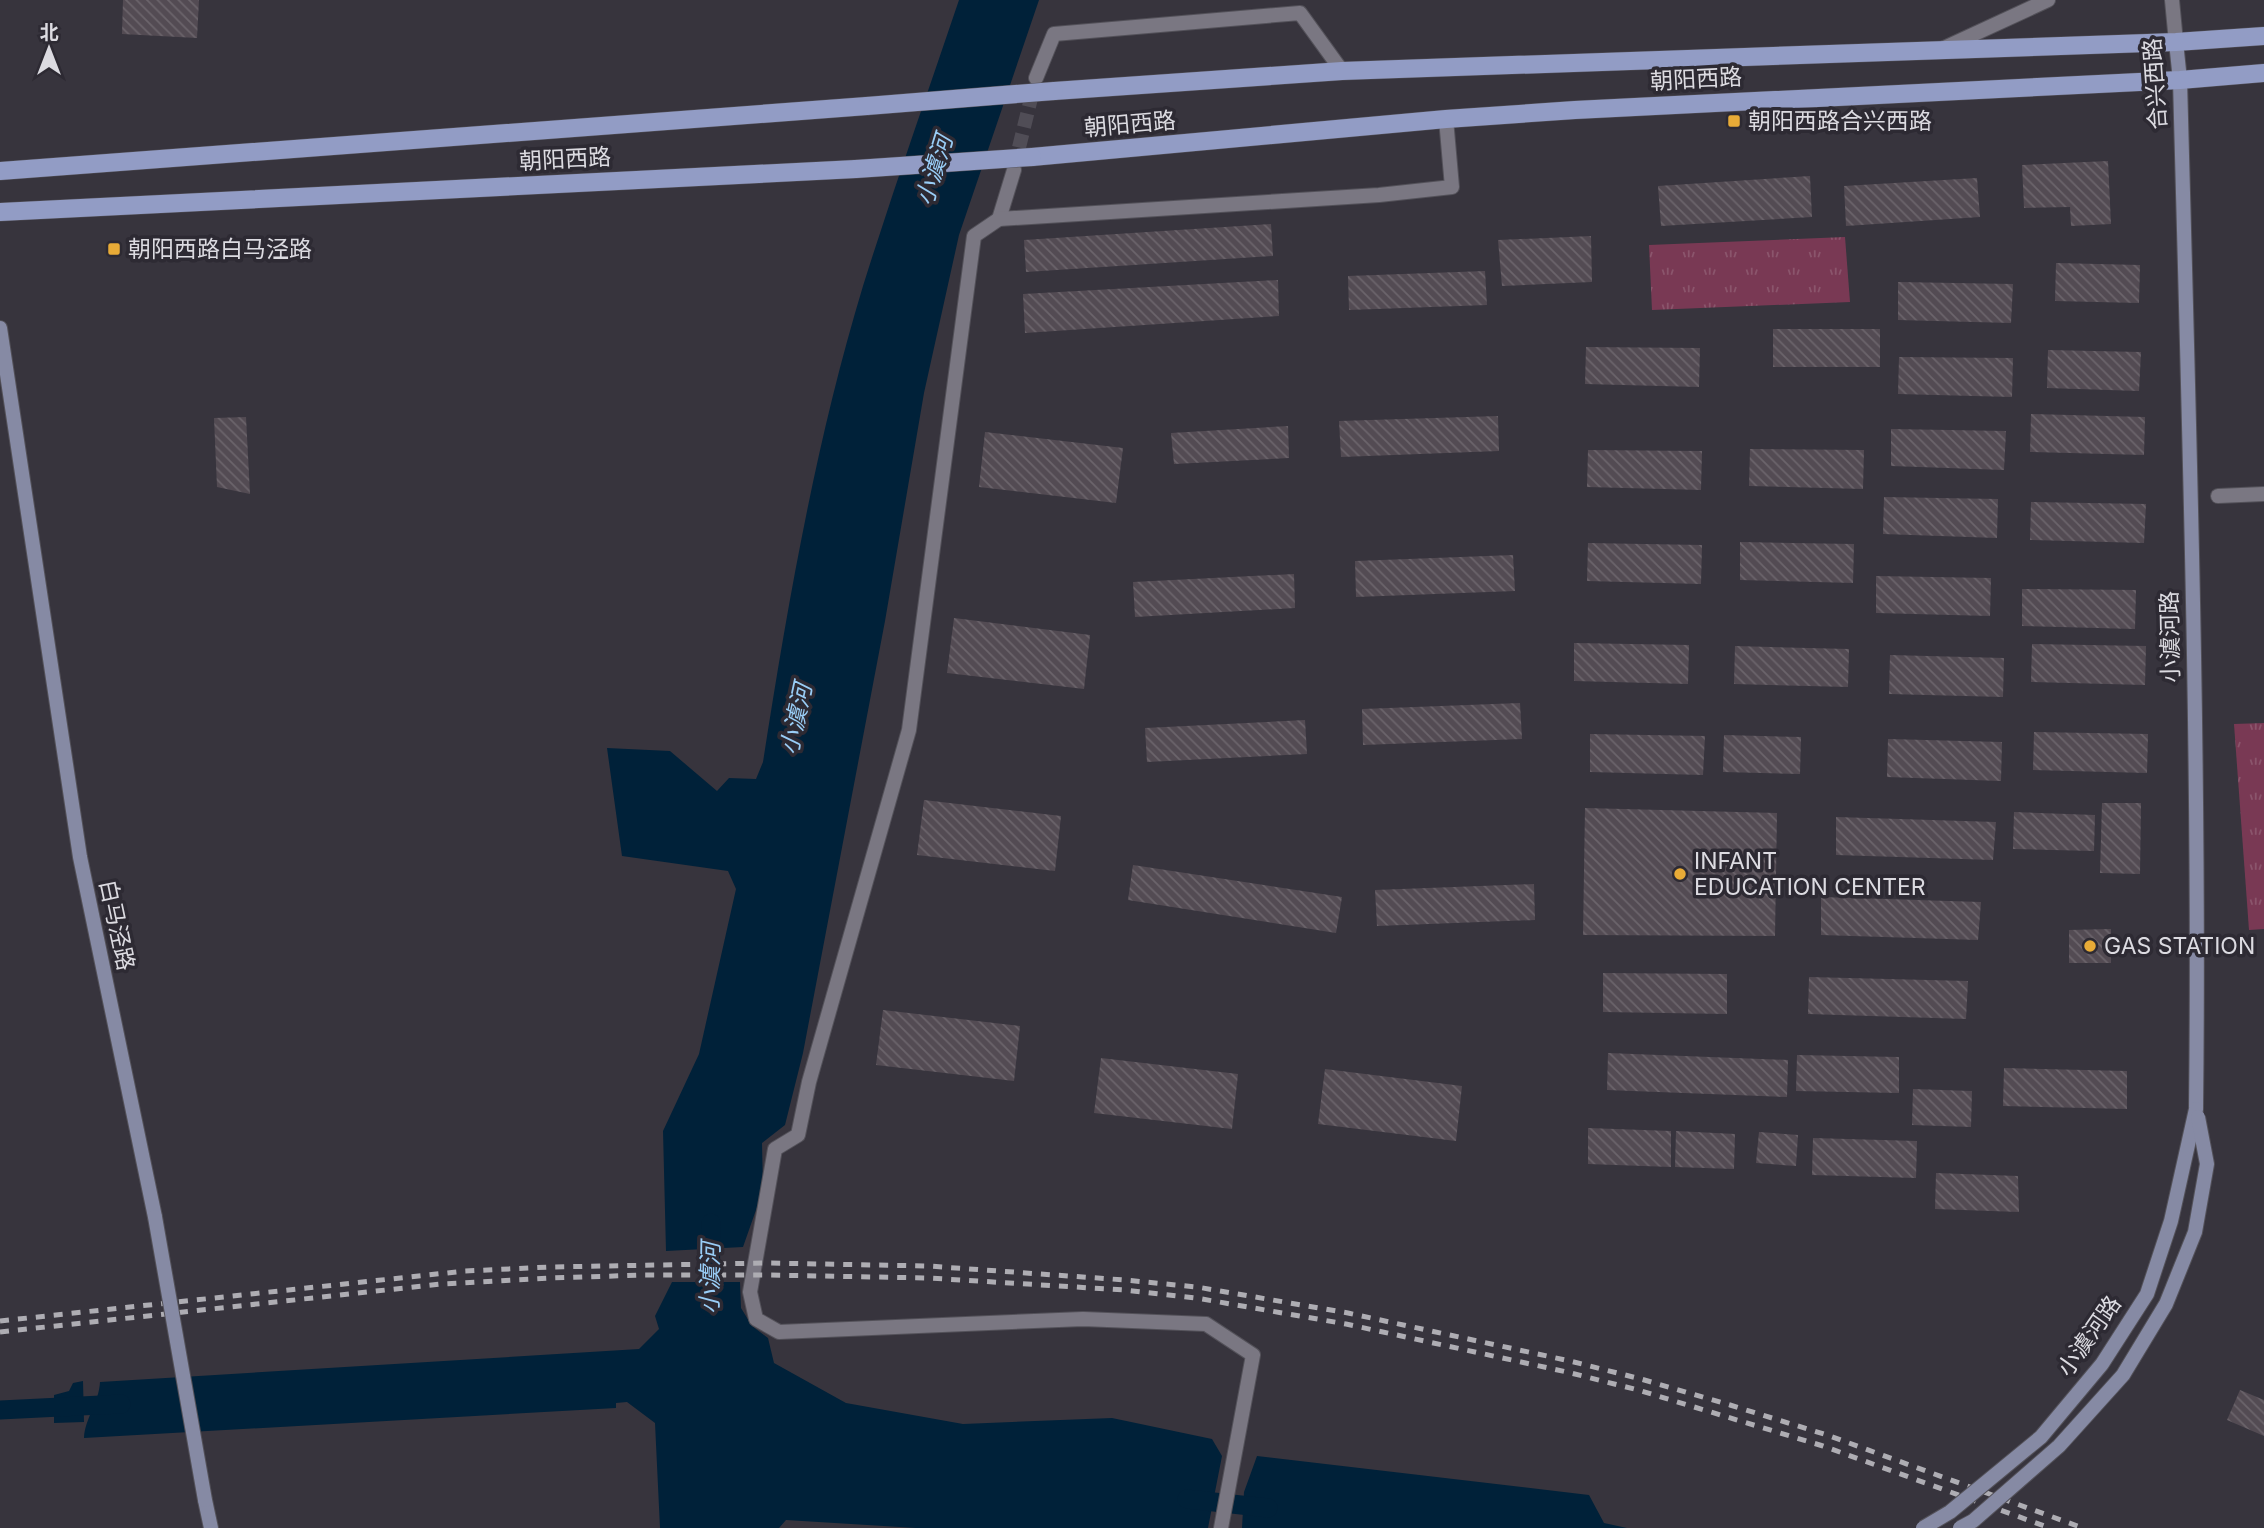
<svg xmlns="http://www.w3.org/2000/svg" width="2264" height="1528" viewBox="0 0 2264 1528" font-family="Inter,'Noto Sans SC',sans-serif">
<defs>
<pattern id="park-tufts" width="24" height="20" patternUnits="userSpaceOnUse" patternTransform="scale(1.75)"><rect width="24" height="20" fill="#793954"/><path d="M3 7l-1-3M5 7V3M7 7l1-3M15 17l-1-3M17 17v-4M19 17l1-3" fill="none" stroke="#8b556c"/></pattern>
<pattern id="building-back-hatch" width="6" height="6" patternUnits="userSpaceOnUse" patternTransform="scale(1.75)"><rect width="6" height="6" fill="#534b53"/><path d="M-1 5l2 2M0 0l6 6M5-1l2 2" fill="none" stroke="#6b646b"/></pattern>
</defs>
<rect width="100%" height="100%" fill="#37343d"/>
<g fill="url(#park-tufts)">
<path d="M1845,237L1850,302L1652,310L1649,245Z"/>
<path d="M2264,723V929L2249,930L2234,724Z"/>
</g>
<g fill="#002139">
<path d="M959,0H1039L959,235L924,393L885,621L803,1053L785,1125L762,1143L763,1190L743,1247L666,1251L663,1131L699,1054L736,889L728,871L622,856L607,748L670,751L717,791L729,778L756,779L763,762C788,602 816,441 863,286C893,190 927,95 959,0Z"/>
<path d="M672,1282H740L741,1308L752,1326L768,1338L774,1363L846,1403L963,1424L1112,1418L1212,1439L1222,1456L1208,1528H916L786,1520L779,1528H660L655,1423L627,1402L616,1403V1408L84,1438C85,1418 99,1403 100,1382L639,1349L659,1329L655,1316Z"/>
<path d="M83,1381L84,1422L54,1423V1395L69,1391L73,1383Z"/>
<path d="M1257,1456L1589,1495L1604,1523L1627,1528H1242L1244,1492Z"/>
</g>
<g fill="none" stroke-linecap="round" stroke-linejoin="round">
<g stroke="#002139" stroke-width="19">
<path d="M710,1308L711,1223"/>
<path d="M0,1410L121,1404"/>
<path d="M1187,1499L1268,1508"/>
</g>
</g>
<g fill="url(#building-back-hatch)">
<path d="M123,0H199L197,38L122,34Z"/>
<path d="M2108,161L2111,224L2071,226L2070,207L2024,208L2022,165Z"/>
<path d="M1810,176L1812,217L1661,226L1658,186Z"/>
<path d="M1977,178L1980,217L1846,226L1844,186Z"/>
<path d="M1271,224L1273,256L1026,272L1024,240Z"/>
<path d="M1591,236L1592,282L1502,286L1498,240Z"/>
<path d="M2056,263L2140,265L2139,303L2055,301Z"/>
<path d="M1485,271L1487,305L1349,310L1348,276Z"/>
<path d="M1278,280L1279,316L1025,333L1023,294Z"/>
<path d="M1898,282L2013,284L2011,323L1898,320Z"/>
<rect x="1773" y="329" width="107" height="38"/>
<path d="M1586,347L1700,348L1699,387L1585,384Z"/>
<path d="M2048,350L2141,352L2139,391L2047,388Z"/>
<path d="M1899,357L2013,358L2012,397L1898,394Z"/>
<path d="M2031,414L2145,417L2144,455L2030,452Z"/>
<path d="M1498,416L1499,451L1341,457L1339,421Z"/>
<path d="M246,417L250,494L217,487L214,418Z"/>
<path d="M1288,426L1289,458L1174,464L1171,433Z"/>
<path d="M1891,429L2006,431L2004,470L1891,466Z"/>
<path d="M985,432L1123,448L1116,503L979,487Z"/>
<path d="M1750,449L1864,450L1863,489L1749,486Z"/>
<path d="M1588,450L1702,451L1701,490L1587,487Z"/>
<path d="M1884,497L1998,499L1997,538L1883,534Z"/>
<path d="M2031,502L2146,504L2144,543L2030,540Z"/>
<path d="M1740,542L1854,544L1853,583L1740,580Z"/>
<path d="M1588,543L1702,545L1701,584L1587,581Z"/>
<path d="M1513,555L1515,591L1356,597L1355,561Z"/>
<path d="M1294,574L1295,608L1135,617L1133,582Z"/>
<path d="M1876,576L1991,578L1990,616L1876,613Z"/>
<path d="M2022,589L2136,590L2135,629L2022,626Z"/>
<path d="M954,618L1090,635L1084,689L947,673Z"/>
<path d="M1574,643L1689,645L1688,684L1574,681Z"/>
<path d="M2032,644L2146,646L2145,685L2031,682Z"/>
<path d="M1735,646L1849,649L1848,687L1734,684Z"/>
<path d="M1890,655L2004,658L2003,697L1889,694Z"/>
<path d="M1520,703L1522,739L1363,745L1362,709Z"/>
<path d="M1305,720L1307,754L1147,762L1145,728Z"/>
<path d="M2034,732L2148,734L2147,773L2033,770Z"/>
<path d="M1590,734L1705,736L1703,775L1590,772Z"/>
<path d="M1724,735L1801,737L1800,774L1723,772Z"/>
<path d="M1888,739L2002,742L2001,781L1887,777Z"/>
<path d="M924,800L1061,816L1055,871L917,855Z"/>
<path d="M2102,803H2141L2140,874L2100,873Z"/>
<path d="M1585,808L1777,813L1775,936L1583,935Z"/>
<path d="M2014,812L2095,815L2094,851L2013,849Z"/>
<path d="M1836,817L1996,822L1993,860L1836,855Z"/>
<path d="M1133,865L1342,897L1336,933L1128,900Z"/>
<path d="M1534,884L1535,920L1377,926L1375,890Z"/>
<path d="M1821,897L1981,902L1978,940L1821,935Z"/>
<path d="M2111,929V963H2069V930Z"/>
<path d="M1603,973L1727,974V1014L1603,1012Z"/>
<path d="M1809,977L1968,981L1966,1019L1808,1014Z"/>
<path d="M883,1010L1020,1026L1014,1081L876,1065Z"/>
<path d="M1608,1053L1788,1060L1787,1097L1607,1090Z"/>
<path d="M1797,1055L1899,1057V1093L1796,1091Z"/>
<path d="M1101,1058L1238,1074L1232,1129L1094,1113Z"/>
<path d="M2004,1068L2127,1071V1109L2003,1106Z"/>
<path d="M1325,1069L1462,1086L1456,1141L1318,1124Z"/>
<path d="M1913,1089L1972,1091L1971,1127L1912,1125Z"/>
<path d="M1588,1128L1671,1131V1167L1588,1164Z"/>
<path d="M1676,1131L1735,1134L1734,1169L1675,1167Z"/>
<path d="M1759,1132L1798,1135L1796,1166L1756,1163Z"/>
<path d="M1813,1138L1917,1141L1916,1178L1812,1175Z"/>
<path d="M1936,1173L2018,1176L2019,1212L1935,1209Z"/>
<path d="M2240,1390L2264,1400V1436L2227,1420Z"/>
</g>
<g fill="none" stroke-linecap="round" stroke-linejoin="round">
<path stroke="#504d56" stroke-width="14" stroke-dasharray="14 7" stroke-linecap="butt" d="M1014,168L1034,86"/>
<defs>
<g id="minor">
<path d="M1036,78L1054,34L1300,13L1342,71"/>
<path d="M999,219L1014,170"/>
<path d="M2218,496L2264,494"/>
<path d="M1221,1528L1253,1355L1206,1324L1083,1319L779,1332L756,1319L750,1292L775,1149L798,1135L809,1082L909,730L974,236L999,219L1379,195L1452,187L1446,119"/>
</g>
<g id="tertiary">
<path d="M2172,0L2176,42"/>
<path d="M1944,48L2048,0"/>
</g>
<g id="secondary">
<path d="M2176,42L2180,80C2189,423 2200,766 2196,1109"/>
<path d="M0,328L80,857L155,1217"/>
<path d="M205,1500L211,1528"/>
</g>
<g id="primary">
<path d="M1054,91L1342,71L2176,42L2264,36"/>
<path d="M1032,157L1446,119L1575,110L2180,80L2264,73"/>
<path d="M0,171L867,106"/>
<path d="M0,212L856,169"/>
</g>
</defs>
<use href="#minor" stroke="#535159" stroke-width="16"/>
<use href="#tertiary" stroke="#535159" stroke-width="16"/>
<use href="#secondary" stroke="#535159" stroke-width="16"/>
<use href="#primary" stroke="#535159" stroke-width="19"/>
<use href="#minor" stroke="#7a7782" stroke-width="14"/>
<use href="#tertiary" stroke="#7a7782" stroke-width="14"/>
<use href="#secondary" stroke="#868aa4" stroke-width="14"/>
<use href="#primary" stroke="#929cc5" stroke-width="18"/>
<g stroke="#aeadb3" stroke-width="5" stroke-dasharray="9 9" stroke-linecap="butt">
<path d="M0,1321L465,1271L550,1267L769,1263L928,1266L1125,1280L1197,1287L1348,1313L1570,1361L1641,1379L1730,1405L1827,1435L2083,1528"/>
<path d="M0,1332L441,1284L550,1278L645,1275H769L928,1278L1124,1290L1196,1298L1346,1324L1567,1372L1638,1390L1823,1446L2050,1528"/>
</g>
<defs>
<g id="secondary-bridge">
<path d="M155,1217L205,1500"/>
<path d="M1923,1528L1950,1512L2041,1437L2102,1364L2147,1294L2171,1221L2196,1109"/>
<path d="M1960,1528L1973,1521L2059,1446L2123,1375L2166,1304L2195,1232L2207,1164L2198,1117"/>
</g>
<g id="primary-bridge">
<path d="M867,106L1054,91"/>
<path d="M856,169L1032,157"/>
</g>
</defs>
<use href="#secondary-bridge" stroke="#535159" stroke-width="16" stroke-linecap="butt"/>
<use href="#primary-bridge" stroke="#535159" stroke-width="19" stroke-linecap="butt"/>
<use href="#secondary-bridge" stroke="#868aa4" stroke-width="14"/>
<use href="#primary-bridge" stroke="#929cc5" stroke-width="18"/>
</g>
<g fill="#e8ab37" stroke="#2d2a33" stroke-width="2.5">
<rect x="1727" y="114" width="14" height="14" rx="3.5"/>
<rect x="107" y="242" width="14" height="14" rx="3.5"/>
<circle cx="1680" cy="874" r="7"/>
<circle cx="2090" cy="946" r="7"/>
</g>
<g text-anchor="middle" dominant-baseline="central" stroke-width="7" stroke-linejoin="round" paint-order="stroke">
<g font-size="23" fill="#dcdbe1" stroke="#2d2a33">
<text transform="translate(1696 79) rotate(-3)">朝阳西路</text>
<text transform="translate(2155 84) rotate(-94)">合兴西路</text>
<text transform="translate(1130 124) rotate(-5)">朝阳西路</text>
<text transform="translate(565 159) rotate(-3)">朝阳西路</text>
<text transform="translate(2170 637) rotate(-91)">小澞河路</text>
<text transform="translate(117 925) rotate(78)">白马泾路</text>
<text transform="translate(2089 1336) rotate(-55)">小澞河路</text>
</g>
<g font-size="23" fill="#dcdbe1" stroke="#2d2a33" text-anchor="start">
<text x="1748" y="121">朝阳西路合兴西路</text>
<text x="128" y="249">朝阳西路白马泾路</text>
<text x="1694" y="861">INFANT<tspan x="1694" dy="26">EDUCATION CENTER</tspan></text>
<text x="2104" y="946">GAS STATION</text>
</g>
<g font-size="24" font-style="italic" fill="#99cdf6" stroke="#2d2a33">
<text transform="translate(934 170) rotate(-73)">小澞河</text>
<text transform="translate(796 719) rotate(-78)">小澞河</text>
<text transform="translate(710 1278) rotate(-89)">小澞河</text>
</g>
</g>
<g transform="translate(49 49)" stroke="#2d2a33" stroke-width="5" paint-order="stroke">
<path d="M0-5L12 26L0 18L-12 26Z" fill="#dcdbe1"/>
<text y="-10" font-size="19" font-weight="bold" text-anchor="middle" fill="#dcdbe1">北</text>
</g>
</svg>
